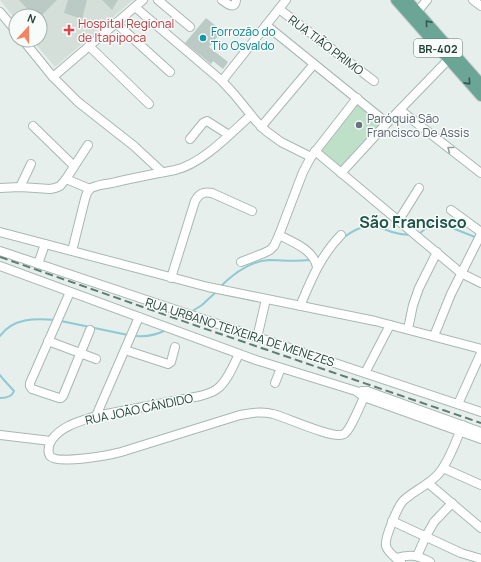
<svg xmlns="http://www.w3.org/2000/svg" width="481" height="562" viewBox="0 0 481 562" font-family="Manrope,sans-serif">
<rect width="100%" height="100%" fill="#e6efeb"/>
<path fill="#d4dfda" d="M0,0H133L55,67L32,40H40V16H16V20Z"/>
<path fill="#bfe0c8" d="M357,98L387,123L341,173L315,151Z"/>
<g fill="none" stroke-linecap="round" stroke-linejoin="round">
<g stroke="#8ec9d4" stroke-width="2">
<path d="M419,234L433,222H437L475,237"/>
<path d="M344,237C350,233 357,228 364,227C374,224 383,229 392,232C398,234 404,235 411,235"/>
<path d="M220,287C233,274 250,261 269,260C282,260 295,262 309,260"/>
<path d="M194,310L202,305L216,292"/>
<path d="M61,321L128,335"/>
<path d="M0,336C13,318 35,318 55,320"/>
<path d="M137,336C148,337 156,335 166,330"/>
<path d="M0,375L3,379L14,391C12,397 6,398 0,398"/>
</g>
</g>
<g fill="#bbcac4">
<path d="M19,0H57L41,16H34Z"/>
<path d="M68,0H87L82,19L64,13Z"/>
<path d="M102,0H118L112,10Z"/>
<path d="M206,18L222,31L209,47L228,62L223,69L213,61L211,64L185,43Z"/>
</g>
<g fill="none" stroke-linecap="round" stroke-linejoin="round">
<defs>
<g id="minor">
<path d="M158,0L190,27"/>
<path d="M222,0C227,4 235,10 236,0"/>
<path d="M473,0L481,6"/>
<path d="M135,7L222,81L234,94L256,121L266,131L281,142L311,157"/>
<path d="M279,9L374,81"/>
<path d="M0,12L16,31"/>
<path d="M417,12L427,0"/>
<path d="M116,23L170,72"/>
<path d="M266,25L387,123"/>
<path d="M23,40L53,77L78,102L134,146L162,172"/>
<path d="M89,46L149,104"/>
<path d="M53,77L143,0"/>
<path d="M222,81L286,0"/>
<path d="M400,110L481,173"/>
<path d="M33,126L74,166"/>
<path d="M261,127L314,64"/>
<path d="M190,139L203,123L207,121L229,135"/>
<path d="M315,151L461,273L481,283"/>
<path d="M341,173L387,123L448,60"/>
<path d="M66,179L88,145"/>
<path d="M20,187L31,164"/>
<path d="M0,188L20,187L50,189L55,188L60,186L66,179L90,189"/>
<path d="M451,210L481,232"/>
<path d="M399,220L419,188"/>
<path d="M0,232L208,287L375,321L481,349"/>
<path d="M279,235C293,242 314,250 317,267"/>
<path d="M0,251L481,412"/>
<path d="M72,251L85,199C86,195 87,191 91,188C97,185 105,184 112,183C133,178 154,174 175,170C202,164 231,133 251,115"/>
<path d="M241,262L264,253L270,250L274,246L279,235L303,172L311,157L357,98"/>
<path d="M38,264L45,244"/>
<path d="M0,266L256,360L356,391L364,397L481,439"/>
<path d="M171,278L195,201C199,194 203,191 212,193L252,211"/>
<path d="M70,292L30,383V386L32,389L59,398H61L63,396L90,330"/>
<path d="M300,306C311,280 321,255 341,235"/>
<path d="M408,329L413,305L419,288L437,252"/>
<path d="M434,336L451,294L481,234"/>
<path d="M257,338L266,299"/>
<path d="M48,341L96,359"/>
<path d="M125,350L168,364L171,362L175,347"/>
<path d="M365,373L390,325"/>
<path d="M275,383L281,368"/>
<path d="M362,391H367L481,432"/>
<path d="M458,404L481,353"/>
<path d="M96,416L139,317"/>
<path d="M0,435L51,441C60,426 81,421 96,416L200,396C206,394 212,393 217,389C227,382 234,364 239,354"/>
<path d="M51,441C49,445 47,451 50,456C57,465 110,455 121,452L240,415C251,413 262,411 273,414C286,417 334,440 344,434C351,430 362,400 367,391"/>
<path d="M443,468L481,485"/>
<path d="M428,483L481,528"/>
<path d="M392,521L461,553L481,559"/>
<path d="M417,556L426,536L434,522L452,503"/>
<path d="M396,558C409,554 418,555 430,562"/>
<path d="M401,562C396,558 388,553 386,546C384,539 398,506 403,501C414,490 430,485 440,472C450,459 456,440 463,425"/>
</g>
<g id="major">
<path d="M396,0L481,96"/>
<path d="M407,0L481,84"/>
</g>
</defs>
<use href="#minor" stroke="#a8b8b2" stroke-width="10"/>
<use href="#major" stroke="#c2cac8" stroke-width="12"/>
<use href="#minor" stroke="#fff" stroke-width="8"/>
<use href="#major" stroke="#6aa596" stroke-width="10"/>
<path stroke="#5f7d75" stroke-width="2" stroke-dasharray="8 4" stroke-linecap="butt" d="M0,257L200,327L481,423"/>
</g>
<defs><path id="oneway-chevron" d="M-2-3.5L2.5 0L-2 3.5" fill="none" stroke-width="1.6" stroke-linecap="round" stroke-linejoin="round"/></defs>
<g stroke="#365b51">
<use href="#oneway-chevron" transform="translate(428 23) rotate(-131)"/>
<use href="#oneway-chevron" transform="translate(468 82) rotate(48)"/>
</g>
<use stroke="#92a09c" href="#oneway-chevron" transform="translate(450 149) rotate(-142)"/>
<path fill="#e0444e" stroke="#f7fbf9" stroke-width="1.5" d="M67 24h4v4h4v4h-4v4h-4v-4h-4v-4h4z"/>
<circle fill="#0f9aa8" stroke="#f7fbf9" stroke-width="1.5" cx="203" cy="38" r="4"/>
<circle fill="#6b7280" stroke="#f7fbf9" stroke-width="1.5" cx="359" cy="125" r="4"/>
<g text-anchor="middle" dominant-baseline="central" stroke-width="3" stroke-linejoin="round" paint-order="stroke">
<rect fill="#f7fbf9" stroke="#637a73" stroke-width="1" x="414" y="39" width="48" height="18" rx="3"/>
<g font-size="11" font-weight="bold" fill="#24423a">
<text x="438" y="48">BR-402</text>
</g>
<g font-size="12" fill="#be3a42" stroke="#f7fbf9" text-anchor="start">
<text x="78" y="23">Hospital Regional<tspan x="78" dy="14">de Itapipoca</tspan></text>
</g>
<g font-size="12" fill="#0d838f" stroke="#f7fbf9" text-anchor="start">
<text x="211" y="31">Forrozão do<tspan x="211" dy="14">Tio Osvaldo</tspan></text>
</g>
<g font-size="12" fill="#24423a" stroke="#f7fbf9">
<text transform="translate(326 45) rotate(37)">RUA TIÃO PRIMO</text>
<text transform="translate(240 332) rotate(18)">RUA URBANO TEIXEIRA DE MENEZES</text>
<text transform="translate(139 409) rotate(-12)">RUA JOÃO CÂNDIDO</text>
</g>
<g font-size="12" fill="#5b616d" stroke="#f7fbf9" text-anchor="start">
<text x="367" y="118">Paróquia São<tspan x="367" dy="14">Francisco De Assis</tspan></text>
</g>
<g font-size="16" font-weight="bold" fill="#1f5548" stroke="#f7fbf9">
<text x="413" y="222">São Francisco</text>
</g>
</g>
<g transform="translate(28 28) rotate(21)"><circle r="19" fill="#f7fbf9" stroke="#a3b1ad"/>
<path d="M0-3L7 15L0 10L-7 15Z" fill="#f4845f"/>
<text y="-6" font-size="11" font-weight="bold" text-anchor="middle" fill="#24423a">N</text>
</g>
</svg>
